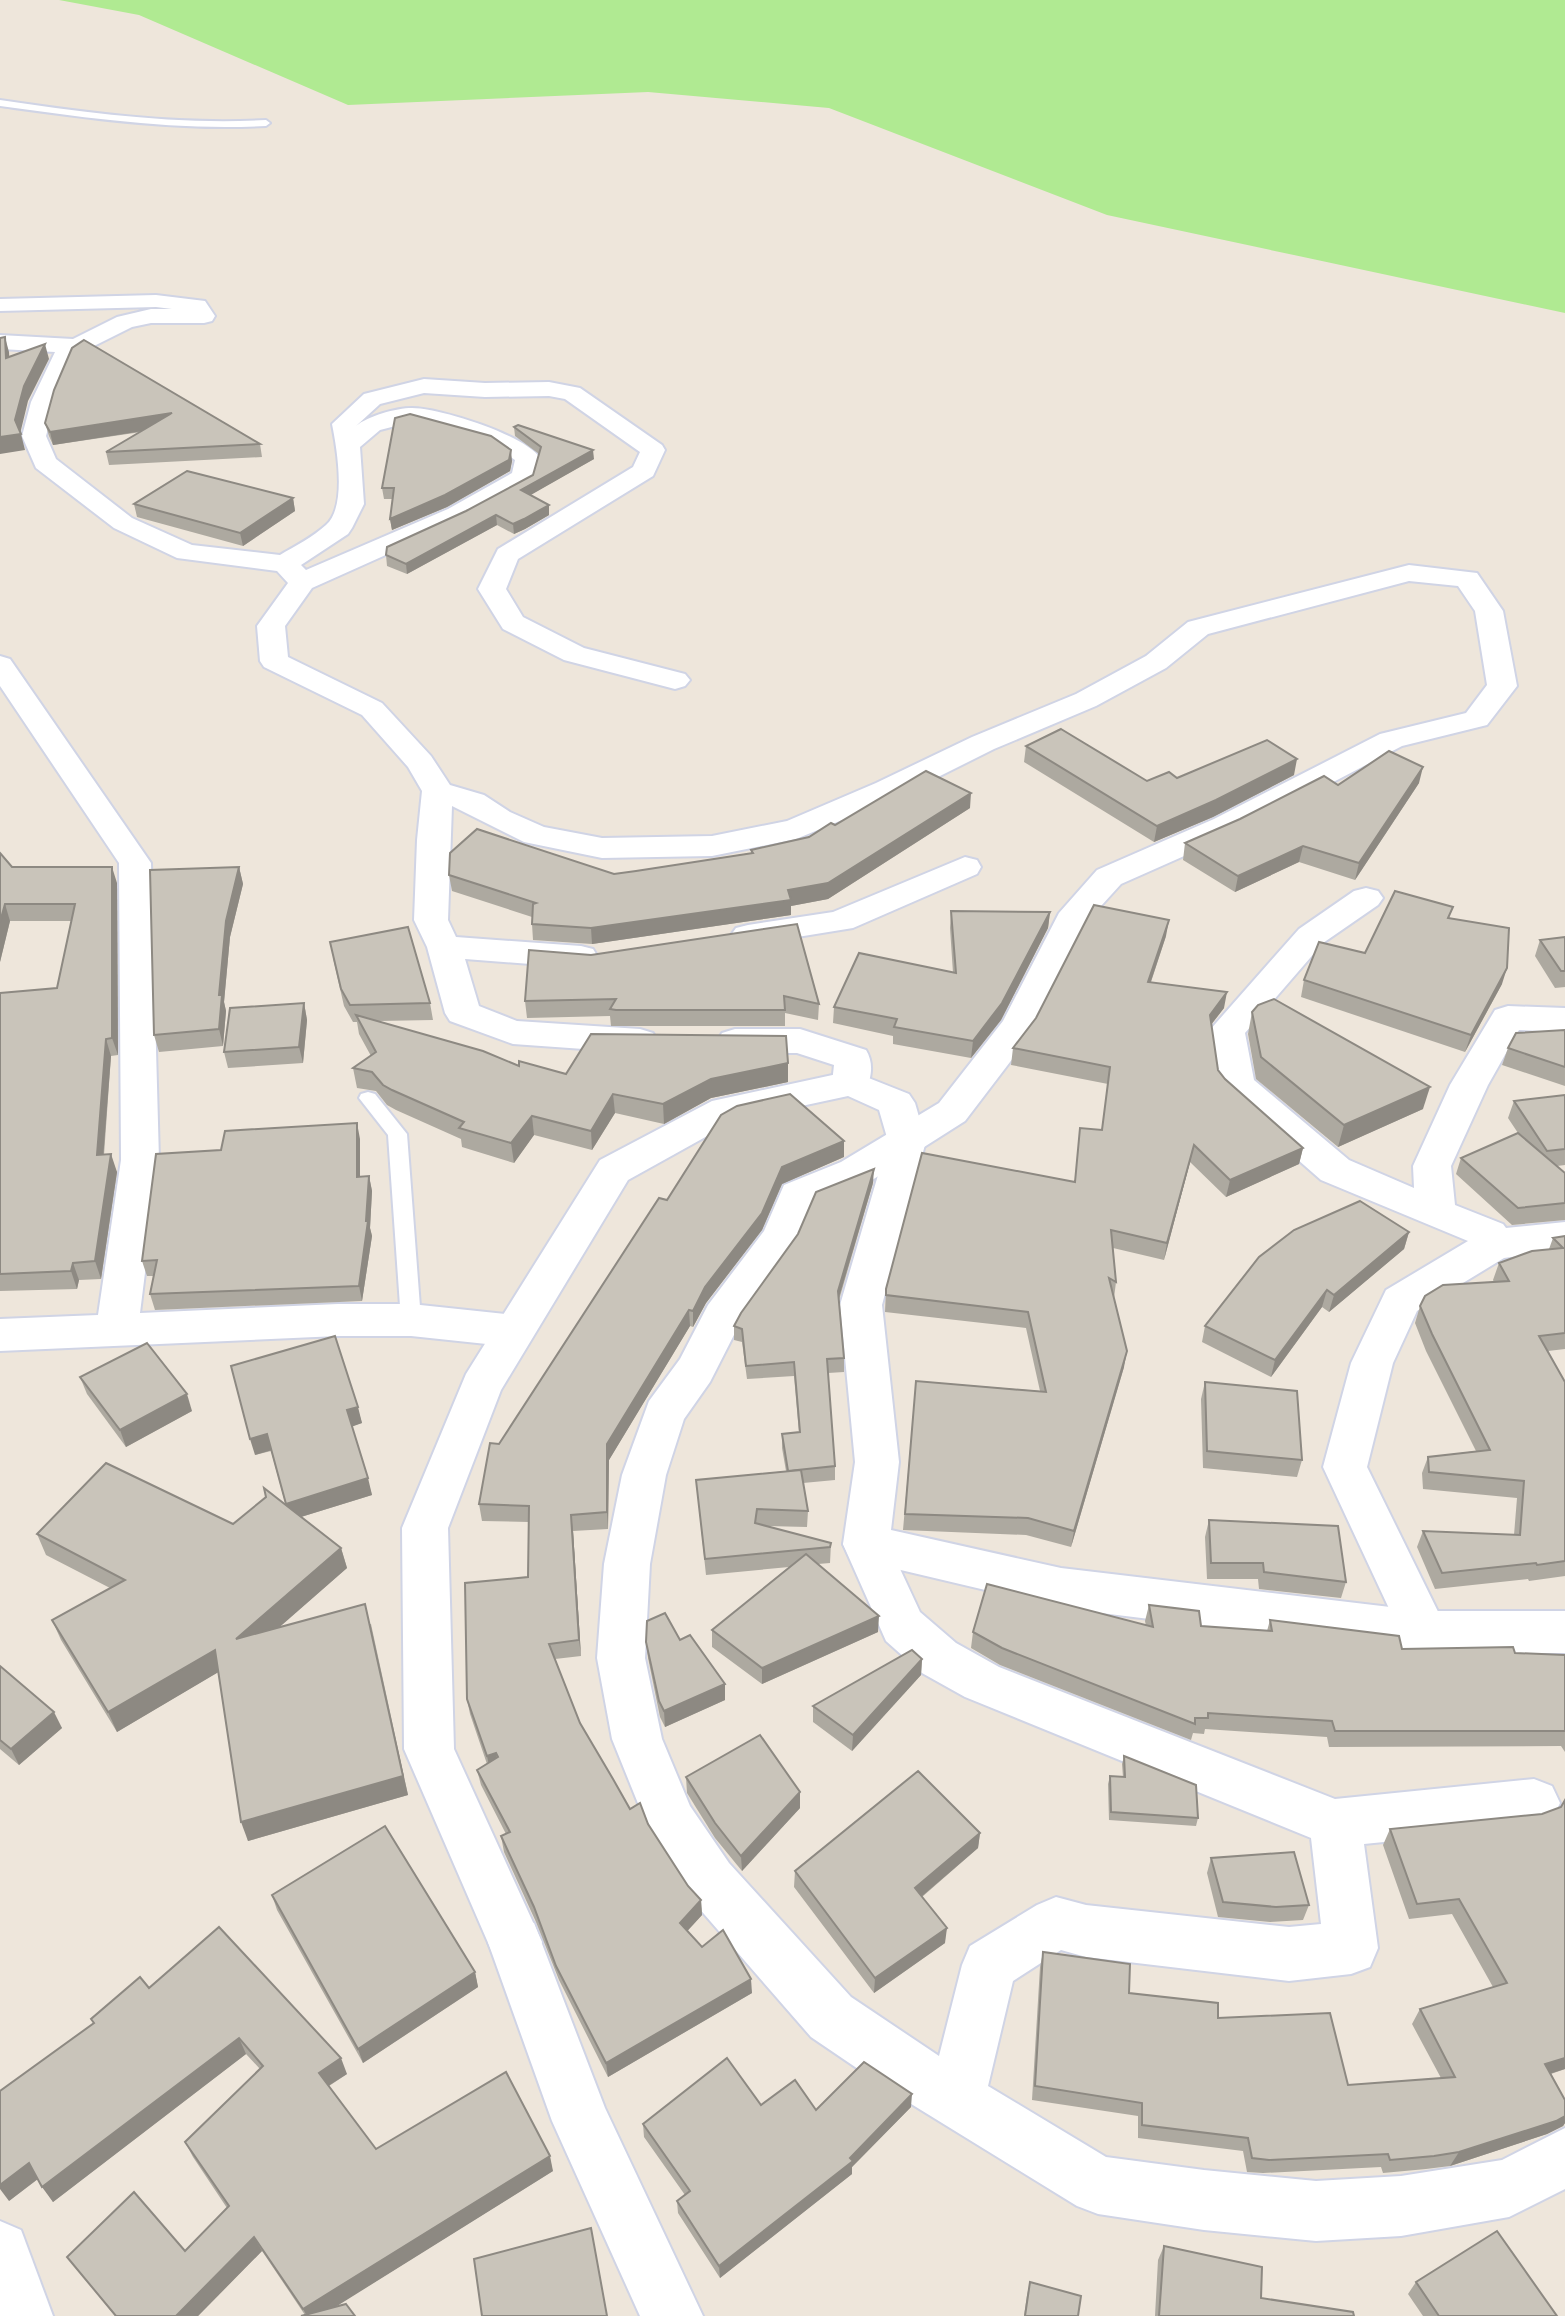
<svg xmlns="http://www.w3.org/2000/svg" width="1565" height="2316" viewBox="0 0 1565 2316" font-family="'Exo 2',sans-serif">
<rect width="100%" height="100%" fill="#eee6db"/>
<path fill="#b0ea92" d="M59,0H1565V313L1107,215L829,108L648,92L348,105L139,15Z"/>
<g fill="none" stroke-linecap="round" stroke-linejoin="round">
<defs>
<g id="lane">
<path d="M0,100C88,113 177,125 266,120L270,123L266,126C177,131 88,118 0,106Z"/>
<path d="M368,1092L375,1094L407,1134L421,1320L418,1326L411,1328L404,1326L401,1320L388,1135L359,1098L361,1094Z"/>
</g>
<g id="street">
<path d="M156,295L205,301L215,316L212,321L204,323H151L132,327L84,351L73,359L55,402L46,436L56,459L132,518L192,545L280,555C295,546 313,537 326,525C347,507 337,449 332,424L364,394L424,379L485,383L549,382L580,388L662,445L665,450L653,476L518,559L506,589L523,617L584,648L685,674L690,680L685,686L675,689L564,660L503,629L478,589L498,549L633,467L640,452L565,399L549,396L485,397L424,393L380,404L356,426C368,416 396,408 412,408C440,408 525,435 540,458L533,482L466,519L312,588L285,626L288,657L382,703L431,756L450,785L484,795L510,812L544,827L602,838L712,836L787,821L876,783L972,737L1076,694L1146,656L1188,622L1409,565L1477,573L1503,611L1517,686L1487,725L1402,746L1236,833L1121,884L1091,917L1032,1033L965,1121L869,1182L814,1204L796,1246L739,1325L710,1382L684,1419L666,1475L650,1564L645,1658L662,1739L690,1806L729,1863L851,1997L939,2056L962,1965L970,1946L1037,1905L1056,1897L1086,1905L1289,1927L1321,1924L1311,1838L965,1697L922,1673L886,1641L843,1544L850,1530L866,1525L882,1530L920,1612L956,1643L999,1667L1335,1799L1534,1779L1552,1786L1560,1803L1552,1820L1534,1827L1364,1844L1378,1948L1370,1967L1351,1974L1289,1981L1086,1957L1061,1950L1013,1981L988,2086L1106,2157L1204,2170L1316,2181L1401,2176L1502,2160L1565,2128V2189L1509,2217L1401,2236L1316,2241L1204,2230L1098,2214L1077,2206L895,2094L811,2037L691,1899L652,1838L612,1739L597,1658L604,1564L622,1475L649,1401L680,1359L708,1305L764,1231L784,1185L841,1162L939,1103L1003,1021L1059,913L1097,870L1214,819L1380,734L1466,713L1487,685L1475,611L1458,586L1409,581L1208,634L1166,668L1096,706L994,749L898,797L796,839L712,856L602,858L524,842L452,806L448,920L456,937L581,946L593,949L598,957L593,965L581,968L465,959L479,1006L517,1021L640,1029L653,1033L658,1041L653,1049L640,1053L513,1044L450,1021L445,1013L427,947L414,920L417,840L422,791L408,767L362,715L264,667L260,661L257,626L288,583L277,571L177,558L114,528L36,468L22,436L31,402L55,352L0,349V335L73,339L117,317L151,309H172L156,307L0,311V299ZM411,422L493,445L515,460L512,473L448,509L306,570L301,565L348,534L352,528L364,504L360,447L380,430Z"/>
<path d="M0,656L10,659L151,863L159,1160L140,1313L338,1304H411L514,1315L529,1320L535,1331L529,1342L514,1347L411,1336H338L0,1351V1319L98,1315L121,1160L119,863L0,686Z"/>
<path d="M965,857L977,860L981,867L977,874L853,928L748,945L736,942L731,935L736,928L748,925L833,912Z"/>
<path d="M1366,888L1378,891L1383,898L1378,905L1323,943L1245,1033L1254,1080L1349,1160L1414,1188L1413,1166L1450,1085L1495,1010L1508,1006L1565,1008V1032L1519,1030L1488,1085L1451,1166L1455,1205L1503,1224L1506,1228L1565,1222V1250L1504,1258L1417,1311L1393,1363L1367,1467L1448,1632L1441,1647L1424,1653L1407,1647L1323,1467L1351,1363L1386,1290L1468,1241L1321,1180L1223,1094L1217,1085L1209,1031L1299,929L1354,891Z"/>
<path d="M735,1029H800L866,1050C874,1063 872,1079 864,1092L851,1095L838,1092L832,1083L834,1065L797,1053H735L722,1049L717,1041L722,1033Z"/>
<path d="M515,1916L534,1923L605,2108L703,2316H640L552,2121L488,1942L496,1923Z"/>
<path d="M0,2221L21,2230L53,2316H0Z"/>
</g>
<path id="secondary" d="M851,1071L909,1094L915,1103L926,1141L882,1305L899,1462L891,1530L1061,1568L1424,1611H1565V1653H1424L1061,1608L850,1558L843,1544L855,1462L840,1305L888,1141L879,1110L848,1096L736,1120L628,1180L501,1390L448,1528L454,1749L542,1942L534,1961L515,1968L496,1961L404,1749L402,1528L466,1374L600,1160L712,1101Z"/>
</defs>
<use href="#lane" stroke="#d0d4e5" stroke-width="4"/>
<use href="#street" stroke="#d0d4e5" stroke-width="4"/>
<use href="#secondary" stroke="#d0d4e5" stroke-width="4"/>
<use href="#lane" fill="#fff" fill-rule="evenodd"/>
<use href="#street" fill="#fff" fill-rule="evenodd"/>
<use href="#secondary" fill="#fff" fill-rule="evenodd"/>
</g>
<g fill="#ada9a0">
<path d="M54,390L260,444L262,457L109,465L106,452L141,432L53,445L49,436L45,423Z"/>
<path d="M514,427L594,459L530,495L549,505V515L525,529L514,534L497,525L407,574L387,566L386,555L533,475L539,454L515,436Z"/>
<path d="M512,461L510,471L447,507L392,530L390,519L393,499H384L382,488Z"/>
<path d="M293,498L295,511L243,546L137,517L134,504Z"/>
<path d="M1026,746L1147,781L1177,778L1294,775L1213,817L1154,842L1024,762Z"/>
<path d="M1419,783L1355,880L1299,862L1235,892L1183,860L1185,843L1338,785Z"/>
<path d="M970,808L828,899L791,906V915L592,944L533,940L532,924V917L452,891L449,875L614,874L636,871L751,853V850L809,837L835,825Z"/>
<path d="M0,853L12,867L117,883L118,1055L111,1056L104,1155L117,1172L101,1279L79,1280L77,1289L0,1291V993L57,988L72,921H10L0,962Z"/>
<path d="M239,867L243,884L230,937L224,1002L226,1011L223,1046L159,1052L154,1035Z"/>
<path d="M951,911L1050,912L1048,928L1001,1020L971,1058L893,1044V1036L833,1023L834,1007L953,973L950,928Z"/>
<path d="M1450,918L1502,984L1465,1052L1301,997L1304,980L1365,953Z"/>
<path d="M1166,936L1151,982L1224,1008L1211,1025L1218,1070L1225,1079L1303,1148L1299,1164L1226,1197L1190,1162L1164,1260L1113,1248L1116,1282L1114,1298L1124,1367L1071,1547L1026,1535L903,1530L916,1381L1040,1391L1026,1328L885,1312L886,1289L1075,1182L1080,1128L1102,1130L1108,1084L1011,1065L1013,1048Z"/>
<path d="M1565,937V987L1555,988L1535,956L1540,940Z"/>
<path d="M591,955L819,1004L818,1020L785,1013V1026H611L610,1016L527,1018L525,1001Z"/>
<path d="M333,958L430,1003L433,1020L378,1021L519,1066L566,1074L788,1063V1082L711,1098L664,1124L615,1113L592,1150L534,1135L514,1163L462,1147L461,1139L396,1110L387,1105L376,1091L357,1088L353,1068L371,1056L359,1034L357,1022H353L344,1006Z"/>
<path d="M304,1003L307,1020L303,1063L228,1068L224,1052Z"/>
<path d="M1252,1012L1423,1109L1338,1147L1256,1079L1248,1034Z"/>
<path d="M1565,1030V1086L1502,1065L1508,1048Z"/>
<path d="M1565,1095V1165L1557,1166L1565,1173V1220L1512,1225L1456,1174L1461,1158L1518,1133L1508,1118L1514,1101Z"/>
<path d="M360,1139V1176H369L372,1191L370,1228L372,1236L362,1301L155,1310L150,1294L154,1276H147L142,1261Z"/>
<path d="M844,1157L782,1184L762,1230L706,1303L693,1327L690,1326L609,1460L608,1529L573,1531L581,1656L555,1659L580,1723L613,1779L630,1809L648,1824L688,1886L701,1900L702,1915L687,1931L702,1947L752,1993L608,2077L559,1980L536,1922L504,1852L501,1836L506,1834L481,1785L477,1770L487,1764L470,1714L467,1699L528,1577L529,1522L482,1521L479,1504L499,1444L667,1200Z"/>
<path d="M873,1183L839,1300L844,1358V1372L828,1373L835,1466V1480L803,1483L808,1511L807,1527L767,1526L831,1543L830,1563L818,1564L878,1632L762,1684L712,1647V1630L789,1567L706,1575L696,1480L786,1471L782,1448V1434L799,1433L794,1376L747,1379L742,1342L734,1340V1326Z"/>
<path d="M1409,1232L1404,1249L1329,1312L1322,1307L1271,1377L1202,1342L1205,1326Z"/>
<path d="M1565,1236V1349L1548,1351L1565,1382V1576L1529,1581L1528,1579L1435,1589L1417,1547L1423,1531L1514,1535L1517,1498L1423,1489L1422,1473L1428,1457L1476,1451L1426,1351L1415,1323L1420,1306L1494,1282L1493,1280L1499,1263L1549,1249L1553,1238Z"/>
<path d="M335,1336L362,1423L352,1426L372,1495L301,1517L341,1548L347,1568L279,1627L371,1624L408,1795L248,1841L218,1672L117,1732L61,1640L52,1620L110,1588L46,1555L37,1534L233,1524L286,1506L271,1451L255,1455Z"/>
<path d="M80,1377L192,1411L126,1447L87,1394Z"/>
<path d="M1205,1382L1302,1460L1297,1477L1203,1468L1201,1399Z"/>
<path d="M1209,1520L1346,1582L1341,1598L1259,1589L1258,1579H1207L1205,1537Z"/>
<path d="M1149,1605L1201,1626L1267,1631L1270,1620L1402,1649L1565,1655V1752L1561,1746L1329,1747L1327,1737L1205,1729L1204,1734L1193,1733L1191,1740L1000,1665L971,1648L973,1632L1146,1626L1145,1621Z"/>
<path d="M680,1640L725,1684V1700L665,1727L660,1717L648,1658L646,1642Z"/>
<path d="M922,1659L921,1675L852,1751L813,1722V1706Z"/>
<path d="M0,1666L62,1728L19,1765L0,1749Z"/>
<path d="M1124,1756L1198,1818L1196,1826L1109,1820L1108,1784L1110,1776L1123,1777L1122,1764Z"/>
<path d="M686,1777L800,1792V1808L742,1871L715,1838L687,1793Z"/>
<path d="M1561,1807L1565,2069L1551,2074L1565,2100V2123L1563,2126L1547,2134L1450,2166L1426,2169L1383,2173L1381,2167L1263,2173L1247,2172L1243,2151L1138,2138V2116L1032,2100L1040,1967L1043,1952L1129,1993L1218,2018L1348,2085L1441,2078L1412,2024L1420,2009L1493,1987L1452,1914L1409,1919L1383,1845L1390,1829L1542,1814Z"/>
<path d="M980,1833L978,1848L922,1897L945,1943L874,1993L794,1887L795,1871Z"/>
<path d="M1211,1858L1309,1905L1303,1920L1270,1922L1218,1917L1207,1873Z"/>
<path d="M272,1895L475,1972L478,1987L363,2063L277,1910Z"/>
<path d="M149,1988L347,2074L329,2086L376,2149L553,2171L336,2306L305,2315L262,2251L198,2316H115L67,2257L185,2251L227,2208L193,2157L185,2142L260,2069L246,2054L53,2202L38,2179L9,2201L93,2023L91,2019Z"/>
<path d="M761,2105L816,2110L911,2107L852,2167V2174L720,2278L678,2213L677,2201L685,2195L644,2137L643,2124Z"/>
<path d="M1164,2246L1261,2298L1354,2316H1155L1158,2260Z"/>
<path d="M1030,2282L1078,2316H1024L1027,2295Z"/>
<path d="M1416,2282L1557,2316H1423L1408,2294Z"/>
</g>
<g fill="#8d8982">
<path d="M5,337L9,352L10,373L6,358Z"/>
<path d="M45,344L49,359L28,401L20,434H21L25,450L0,454V437L15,420L24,386Z"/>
<path d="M172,413L175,426L53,445L50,432Z"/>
<path d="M511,450L512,461L510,471L447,507L392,530L390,519Z"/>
<path d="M593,450L594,459L522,500L521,490Z"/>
<path d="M293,498L295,511L243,546L240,533Z"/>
<path d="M549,505V515L525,529L514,534L513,524Z"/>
<path d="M496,515L497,525L407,574L406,564Z"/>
<path d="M1297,759L1294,775L1213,817L1154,842L1157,826Z"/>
<path d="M1423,767L1419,783L1355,880L1359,863Z"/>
<path d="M971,793L970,808L828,899L791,906V915L592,944L591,928L788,890Z"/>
<path d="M1303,846L1299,862L1235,892L1238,876Z"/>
<path d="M112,867L117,883L118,1055L112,1038Z"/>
<path d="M239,867L243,884L230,937L224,1002L226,1011L223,1046L219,1029V995L226,921Z"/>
<path d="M5,904L10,921L0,962V922Z"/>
<path d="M1050,912L1048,928L1001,1020L971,1058L973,1041Z"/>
<path d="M1169,920L1166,936L1145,999L1148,982Z"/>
<path d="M1507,968L1502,984L1465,1052L1471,1035Z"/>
<path d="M1227,992L1224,1008L1206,1031L1210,1015Z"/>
<path d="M304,1003L307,1020L303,1063L299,1047Z"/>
<path d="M106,1039L111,1056L102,1172L97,1155Z"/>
<path d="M788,1063V1082L711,1098L664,1124L663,1104L711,1079Z"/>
<path d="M1430,1087L1423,1109L1338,1147L1344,1125Z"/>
<path d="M613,1094L615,1113L592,1150L591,1131Z"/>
<path d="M532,1116L534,1135L514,1163L511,1143Z"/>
<path d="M357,1123L360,1139V1192L357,1177Z"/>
<path d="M844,1141V1157L782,1184L762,1230L706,1303L693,1327V1311L705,1287L782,1167Z"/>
<path d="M1194,1145L1190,1162L1164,1260L1167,1243Z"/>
<path d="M1303,1148L1299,1164L1226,1197L1230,1180Z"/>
<path d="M111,1154L117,1172L101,1279L95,1261Z"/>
<path d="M874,1169L873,1183L837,1304L838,1291Z"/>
<path d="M369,1176L372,1191L370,1228L372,1236L362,1301L359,1286Z"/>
<path d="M1409,1232L1404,1249L1329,1312L1334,1295Z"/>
<path d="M73,1263L79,1280L77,1289L71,1271Z"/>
<path d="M1327,1290L1322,1307L1271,1377L1275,1360Z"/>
<path d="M689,1310L690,1326L609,1460L608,1529L607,1512V1444Z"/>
<path d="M1127,1351L1124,1367L1071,1547L1074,1531Z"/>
<path d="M187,1394L192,1411L126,1447L120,1430Z"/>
<path d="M358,1407L362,1423L351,1427L347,1410Z"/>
<path d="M267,1434L272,1450L255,1455L250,1439Z"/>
<path d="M368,1478L372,1495L291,1520L286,1504Z"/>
<path d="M571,1515L573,1531L581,1656L579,1640Z"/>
<path d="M341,1548L347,1568L243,1659L236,1639Z"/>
<path d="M365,1604L408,1795L248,1841L241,1822Z"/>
<path d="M879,1616L878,1632L762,1684V1668Z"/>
<path d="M215,1650L222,1670L117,1732L108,1712Z"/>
<path d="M922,1659L921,1675L852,1751L853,1735Z"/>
<path d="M725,1684V1700L665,1727L664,1711Z"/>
<path d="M54,1712L62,1728L19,1765L11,1749Z"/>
<path d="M496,1753L499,1769L490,1771L487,1756Z"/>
<path d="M800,1792V1808L742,1871L741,1856Z"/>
<path d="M980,1833L978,1848L914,1903L915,1888Z"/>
<path d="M701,1900L702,1915L681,1938L680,1923Z"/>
<path d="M947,1928L945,1943L874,1993L875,1978Z"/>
<path d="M475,1972L478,1987L363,2063L358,2049Z"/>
<path d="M751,1979L752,1993L608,2077L606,2063Z"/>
<path d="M239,2038L246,2054L53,2202L42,2187Z"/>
<path d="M341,2058L347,2074L325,2088L319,2073Z"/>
<path d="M1565,2058V2069L1536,2078L1545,2064Z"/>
<path d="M912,2094L911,2107L852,2167V2174L720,2278L719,2266L850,2158Z"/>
<path d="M1565,2116V2123L1563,2126L1547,2134L1450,2166L1459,2152Z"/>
<path d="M550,2156L553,2171L321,2316H307L303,2309Z"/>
<path d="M29,2163L39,2178L9,2201L0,2189V2185Z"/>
<path d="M254,2237L262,2251L198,2316H176Z"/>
</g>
<g fill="#c9c4ba" stroke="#8d8982" stroke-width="2">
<path d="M5,337L6,358L45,344L24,386L15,420L21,434L0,437V338Z"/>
<path d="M84,340L260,444L106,452L172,413L50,432L45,423L54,390L72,348Z"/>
<path d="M410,414L491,436L511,450L509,460L445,495L390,519L394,488H382L395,418Z"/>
<path d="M518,425L593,450L521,490L549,505L524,519L513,524L496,515L406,564L386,555L387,547L466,511L533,475L541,447L514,427Z"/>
<path d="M187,471L293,498L240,533L134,504Z"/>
<path d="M1061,729L1147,781L1169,772L1177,778L1267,740L1297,759L1216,800L1157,826L1026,746Z"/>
<path d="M1389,751L1423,767L1359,863L1303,846L1238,876L1185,843L1240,819L1324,776L1338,785Z"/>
<path d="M926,771L971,793L828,883L788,890L791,900L591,928L532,924L533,904L536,903L449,875L450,853L477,829L614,874L636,871L753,853L751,850L809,837L831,823L835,825Z"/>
<path d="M0,853L12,867H112V1038L106,1039L97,1155L111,1154L95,1261L73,1263L71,1271L0,1274V993L57,988L75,904H5L0,922Z"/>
<path d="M239,867L226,921L219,995H222L219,1029L154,1035L150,870Z"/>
<path d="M1395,891L1453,907L1448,918L1509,928L1507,968L1471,1035L1304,980L1319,942L1365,953Z"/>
<path d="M1094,905L1169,920L1148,982L1227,992L1210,1015L1218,1070L1225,1079L1303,1148L1230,1180L1194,1145L1167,1243L1111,1230L1116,1282L1109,1278L1127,1351L1074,1531L1028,1518L905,1514L916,1381L1046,1392L1028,1312L886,1295V1289L922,1153L1075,1182L1080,1128L1102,1130L1110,1067L1013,1048L1036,1018Z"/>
<path d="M951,911L1050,912L1002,1003L973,1041L894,1027L897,1019L834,1007L859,953L956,973Z"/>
<path d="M797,924L819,1004L784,996L785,1010H616L610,1009L616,999L525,1001L529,950L591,955Z"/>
<path d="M408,927L430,1003L350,1005L341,989L330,942Z"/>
<path d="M1565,937V971H1561L1540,940Z"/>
<path d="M1274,999L1430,1087L1344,1125L1261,1057L1252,1012L1258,1005Z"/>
<path d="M304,1003L299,1047L224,1052L230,1008Z"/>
<path d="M356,1015L483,1051L519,1066V1061L566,1074L591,1034L786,1036L788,1063L711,1079L663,1104L613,1094L591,1131L532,1116L511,1143L459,1128L464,1122L392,1090L383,1085L372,1072L353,1068L376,1052Z"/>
<path d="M1565,1030V1067L1508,1048L1516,1033Z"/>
<path d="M790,1094L844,1141L782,1167L762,1213L705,1287L693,1311L689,1310L607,1444V1512L571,1515L579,1640L549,1644L580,1723L613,1779L630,1809L640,1803L648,1824L688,1886L701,1900L680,1923L702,1947L723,1930L751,1979L606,2063L556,1966L534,1907L501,1836L510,1832L477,1770L498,1757L496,1753L487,1756L467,1699L465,1583L528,1577L529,1506L479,1504L490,1443L499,1444L659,1198L667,1200L721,1115L737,1106Z"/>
<path d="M1565,1095V1149L1547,1151L1514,1101Z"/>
<path d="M357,1123V1177L369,1176L366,1221H368L359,1286L150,1294L157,1260L142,1261L156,1154L221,1150L225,1131Z"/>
<path d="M1518,1133L1565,1173V1203L1518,1208L1461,1158Z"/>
<path d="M874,1169L838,1291L844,1358L827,1359L835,1466L788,1471L782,1434L800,1432L794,1362L746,1366L742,1329L734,1326L741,1313L798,1234L816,1192Z"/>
<path d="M1360,1201L1409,1232L1334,1295L1327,1290L1275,1360L1205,1326L1259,1257L1294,1230Z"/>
<path d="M1565,1236V1333L1539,1336L1565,1382V1561L1537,1565L1536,1563L1442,1573L1423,1531L1520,1535L1524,1481L1429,1472L1428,1457L1490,1450L1432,1334L1420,1306L1425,1296L1443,1285L1509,1281L1499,1263L1532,1251L1563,1248L1553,1238Z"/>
<path d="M335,1336L358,1407L347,1410L368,1478L286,1504L267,1434L250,1439L231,1366Z"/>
<path d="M147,1343L187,1394L120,1430L80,1377Z"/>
<path d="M1205,1382L1297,1391L1302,1460L1207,1451Z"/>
<path d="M106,1463L233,1524L266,1497L264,1488L341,1548L236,1639L365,1604L403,1776L241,1822L215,1650L108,1712L52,1620L125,1580L37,1534Z"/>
<path d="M801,1470L808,1511L757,1509L755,1523L831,1543L830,1547L705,1559L696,1480Z"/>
<path d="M1209,1520L1338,1526L1346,1582L1264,1572L1263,1563H1211Z"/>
<path d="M806,1554L879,1616L762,1668L712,1630Z"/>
<path d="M987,1584L1153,1627L1149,1605L1199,1611L1201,1626L1272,1631L1270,1620L1399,1636L1402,1649L1513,1647L1515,1653L1565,1655V1731H1335L1332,1721L1208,1713V1718H1195V1724L1002,1648L973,1632Z"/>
<path d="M665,1613L680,1640L690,1635L725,1684L664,1711L659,1701L646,1642L647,1621Z"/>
<path d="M912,1650L922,1659L853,1735L813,1706Z"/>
<path d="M0,1666L54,1712L11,1749L0,1740Z"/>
<path d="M760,1735L800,1792L741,1856L715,1823L686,1777Z"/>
<path d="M1124,1756L1196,1785L1198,1818L1111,1812L1110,1776L1125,1777Z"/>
<path d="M918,1771L980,1833L915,1888L947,1928L875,1978L795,1871Z"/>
<path d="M1565,1800V2058L1545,2064L1565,2100V2116L1556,2121L1459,2152L1434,2156L1390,2160L1388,2154L1269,2160L1252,2158L1248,2138L1142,2125V2103L1035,2086L1043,1952L1130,1964L1129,1993L1218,2003V2018L1330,2013L1348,2085L1455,2077L1420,2009L1507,1983L1459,1899L1417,1904L1390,1829L1542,1814L1561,1807Z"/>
<path d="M385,1826L475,1972L358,2049L272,1895Z"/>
<path d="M1294,1852L1309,1905L1276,1907L1223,1902L1211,1858Z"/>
<path d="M219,1927L341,2058L319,2073L376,2149L506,2072L550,2156L303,2309L254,2237L176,2316H116L67,2257L134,2192L185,2251L229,2206L185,2142L263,2066L239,2038L42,2187L29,2163L0,2185V2091L94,2023L91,2019L140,1977L149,1988Z"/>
<path d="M727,2058L761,2105L795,2080L816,2110L864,2062L912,2094L850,2158L853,2161L719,2266L677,2201L690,2191L643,2124Z"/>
<path d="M591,2228L607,2316H482L474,2259Z"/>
<path d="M1497,2231L1557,2316H1439L1416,2282Z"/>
<path d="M1164,2246L1262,2267L1261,2298L1353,2312L1354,2316H1159Z"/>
<path d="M1030,2282L1081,2296L1078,2316H1025Z"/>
<path d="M346,2304L355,2316H301Z"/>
</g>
</svg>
